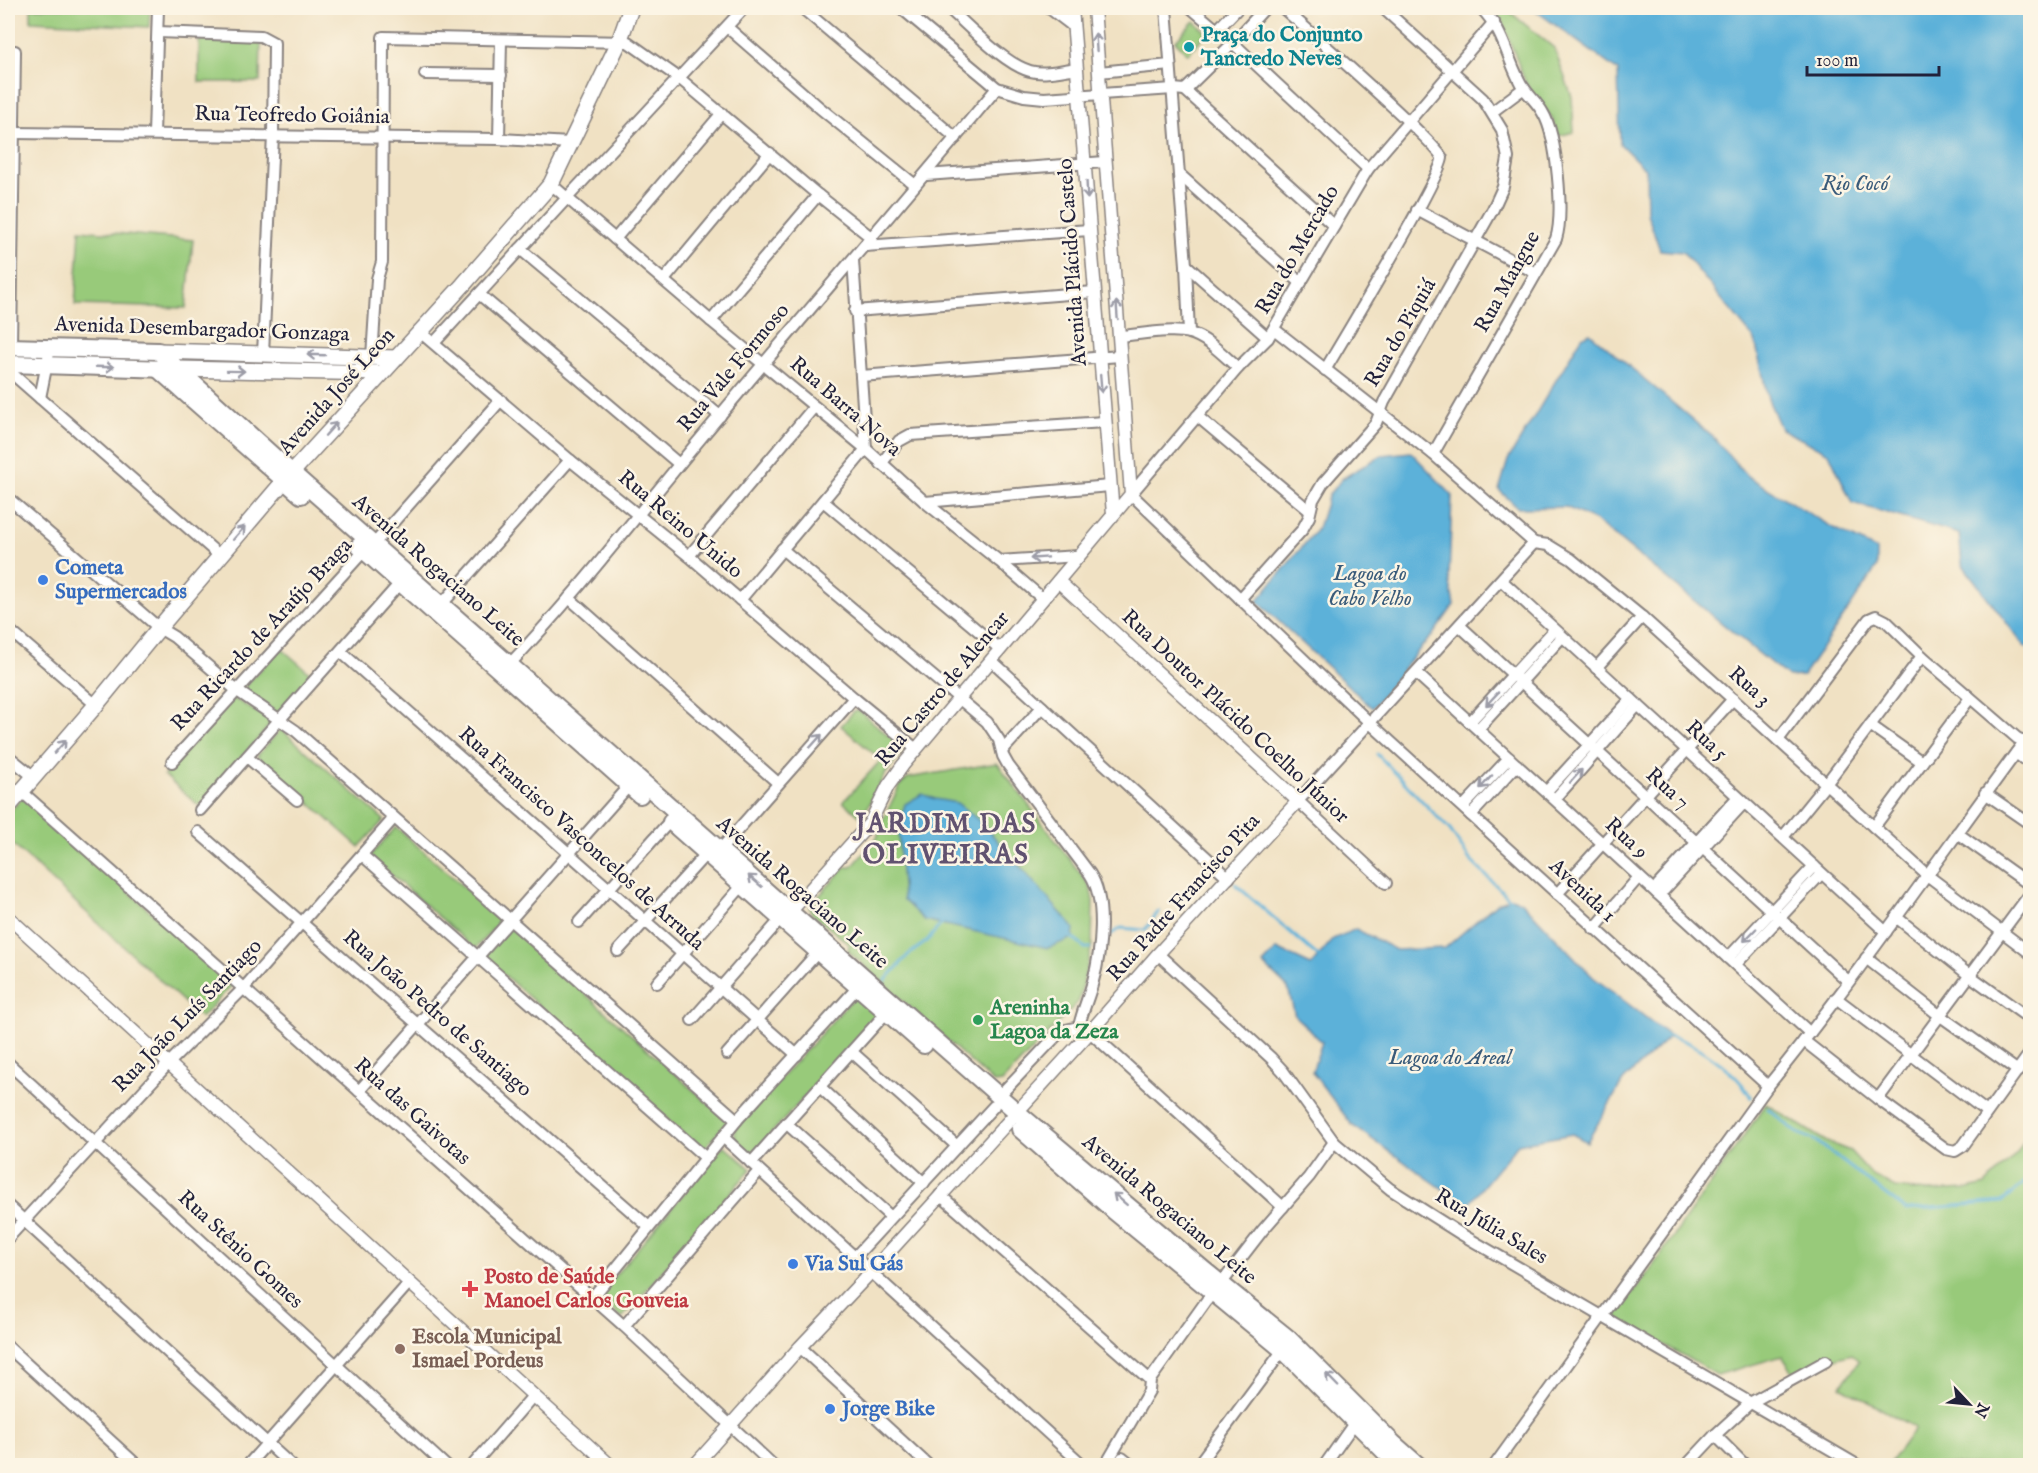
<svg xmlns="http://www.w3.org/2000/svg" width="2038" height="1473" viewBox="0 0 2038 1473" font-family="'IM FELL English',serif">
<rect width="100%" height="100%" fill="#fcf5e5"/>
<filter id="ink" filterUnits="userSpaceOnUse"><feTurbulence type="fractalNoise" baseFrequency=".0167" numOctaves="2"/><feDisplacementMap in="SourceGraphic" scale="12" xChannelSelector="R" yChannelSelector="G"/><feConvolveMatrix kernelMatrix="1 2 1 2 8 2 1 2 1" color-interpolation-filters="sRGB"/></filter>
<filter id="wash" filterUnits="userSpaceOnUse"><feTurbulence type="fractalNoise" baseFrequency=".008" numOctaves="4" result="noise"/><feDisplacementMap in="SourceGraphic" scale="24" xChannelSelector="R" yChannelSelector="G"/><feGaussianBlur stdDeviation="1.35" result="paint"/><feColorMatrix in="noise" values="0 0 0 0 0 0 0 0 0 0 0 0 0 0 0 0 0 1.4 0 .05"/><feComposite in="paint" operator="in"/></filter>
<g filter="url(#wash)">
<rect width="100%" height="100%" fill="#f0e1c3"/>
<g fill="#98ca7a" stroke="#5d765a" stroke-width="1.5">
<path d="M31,8H150L149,27L31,21Z"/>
<path d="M1488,8H1505L1554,48L1572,97L1574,132L1558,136L1552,118L1526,84L1502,21Z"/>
<path d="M1194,21L1207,33L1188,54L1175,41Z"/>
<path d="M199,40L261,41L260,82H199Z"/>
<path d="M80,230L193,240L186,308L75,305Z"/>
<path d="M281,648L312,675L279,712H275L245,691V686Z"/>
<path d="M233,698L269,719L271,724L199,806L164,775Z"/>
<path d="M854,711H860L904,749L884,776L862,818L843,802L881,760L841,726Z"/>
<path d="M281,729L384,820L359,847L257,756Z"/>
<path d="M997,763L1090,886L1093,901L1092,945L1079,1001L1002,1082L994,1083L848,951L849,944L812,914L809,907L845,867H852L878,836V830L900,785L908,778Z"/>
<path d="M23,796L232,985L201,1018L8,840V814Z"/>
<path d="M396,827L501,920L475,949L370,856Z"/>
<path d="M510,927L728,1121L702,1151L484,957Z"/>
<path d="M858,997L874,1011L878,1018L751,1155C742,1147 731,1142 736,1128L853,998Z"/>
<path d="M1766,1104L1827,1142L1850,1151L1873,1176L1895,1188L1928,1191L1969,1189L1985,1185L2017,1153L2030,1131V1465H1888L1915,1428L1841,1386L1859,1361L1851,1354L1793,1372L1782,1356L1717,1375L1613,1316L1643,1280Z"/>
<path d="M724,1145L751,1169L622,1318L598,1296Z"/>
</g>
<g fill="#5cb1d9" stroke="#3f6a8a" stroke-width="1.5">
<path d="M1532,8H2030V649L2024,646L1962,564L1959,534L1852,503L1829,453L1781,429L1768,399L1755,340L1683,252L1660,250L1647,213L1646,170L1620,144L1618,71Z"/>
<path d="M1590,333L1714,438L1747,476L1835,529L1877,550V567L1803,676L1788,677L1596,521L1566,507L1518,508L1499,490L1508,460L1582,337Z"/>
<path d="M1411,452L1452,495L1449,578L1454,605L1432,636L1423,645L1372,708L1257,601L1318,528L1329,494L1343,478L1382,455Z"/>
<path d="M922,794L935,799L957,803L981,822L1074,928L1073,938L1048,948L941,924L924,920L903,900L898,828L905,804Z"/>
<path d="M1511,898L1522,902L1593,977L1670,1036L1623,1081L1587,1142L1572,1134L1518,1144L1467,1206L1352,1125L1312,1072L1322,1042L1295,1016L1288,988L1263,964L1277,949L1311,965L1333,939L1356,929L1396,950L1445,948L1496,904Z"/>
</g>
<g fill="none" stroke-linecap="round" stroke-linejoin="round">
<g stroke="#5cb1d9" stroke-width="3">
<path d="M1377,754L1450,830L1470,860L1511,900"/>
<path d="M1235,884L1320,958"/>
<path d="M1108,936L1121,928L1145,930L1159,911"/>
<path d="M1071,937L1085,948H1090"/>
<path d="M885,981L908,955L926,942L942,923"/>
<path d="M1669,1036C1696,1042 1739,1073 1751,1098"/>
<path d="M1768,1109L1796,1132L1816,1141L1906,1210L2002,1202L2030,1178"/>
</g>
</g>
</g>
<g filter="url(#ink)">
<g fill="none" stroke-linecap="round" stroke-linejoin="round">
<defs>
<g id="minor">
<path d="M802,8L956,138"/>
<path d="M901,8L997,88L1024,96L1044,98L1173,89L1185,90L1233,43L1265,8"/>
<path d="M948,8C969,26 1004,64 1030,71C1045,75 1062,70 1077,68"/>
<path d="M1049,8L1074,27"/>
<path d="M1166,8L1186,265L1189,333"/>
<path d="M1191,8L1217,30L1238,8"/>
<path d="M1283,8C1303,26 1439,145 1442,158C1444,172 1340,345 1325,370"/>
<path d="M914,18L922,8"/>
<path d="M1494,22L1368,169L1268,338L1238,368L1131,494L1370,723L1768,1086"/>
<path d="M727,27L820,108L915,185"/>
<path d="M158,32L261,36L274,43L273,135L263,354"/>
<path d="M1233,43L1368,169"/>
<path d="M1099,72L1170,65"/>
<path d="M425,74L501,75"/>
<path d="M1185,90L1334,226"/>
<path d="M1492,112L1524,88"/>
<path d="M13,133L499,139L570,143"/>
<path d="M154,134L158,8"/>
<path d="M499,139L501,40"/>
<path d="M1179,174L1301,283"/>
<path d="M926,175L1105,162"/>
<path d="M551,184L567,198L744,8"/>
<path d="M1417,210L1536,273"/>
<path d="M615,239L722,113"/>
<path d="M865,246L1089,230"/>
<path d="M520,249L720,416"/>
<path d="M1186,265L1268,338"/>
<path d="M664,280L770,153"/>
<path d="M479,294L679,464"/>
<path d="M855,311L1094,292"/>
<path d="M711,321L818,195"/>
<path d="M1274,329L1433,454L1534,543"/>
<path d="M420,332L570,460L689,556L854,698L916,749"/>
<path d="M1119,336C1139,335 1170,328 1189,333C1208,338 1224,356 1238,368"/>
<path d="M434,343L567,198L711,321L866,449L925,502L999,561L1043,599"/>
<path d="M11,347L15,51"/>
<path d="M372,357L377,279L382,262L383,37L628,42L679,78L818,195L872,238"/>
<path d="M8,370L220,556"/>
<path d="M861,376L1120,356"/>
<path d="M40,398L50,348"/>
<path d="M1197,416L1310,511"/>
<path d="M1433,454L1556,239C1564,214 1557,136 1543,113C1537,101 1524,92 1519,80C1505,52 1504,32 1481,8"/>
<path d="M881,464L899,441L910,435L1104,422"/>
<path d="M8,498L159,628L174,637L236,690L296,731L737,1120"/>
<path d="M823,501L1000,649"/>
<path d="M925,502L1110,486"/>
<path d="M1534,543L1548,545L1571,559L1642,617L1927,875L2030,953"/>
<path d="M782,549L987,722L999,740L1003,756L1008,765L1090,874C1107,900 1101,953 1093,981C1089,997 1082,1011 1079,1027L1090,1032L1283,1207"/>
<path d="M689,556L814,407"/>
<path d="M999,561L1079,556"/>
<path d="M1501,580L1886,932"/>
<path d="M569,598L778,783"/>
<path d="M1240,599L1302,530L1309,517L1313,500L1323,483L1376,423L1384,402L1493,209L1503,187L1508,158L1502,130L1483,99L1383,8"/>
<path d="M740,600L866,449L853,260"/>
<path d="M442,604L570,460"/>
<path d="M1460,626L1848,981"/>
<path d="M8,629L96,705"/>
<path d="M341,652L797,1055"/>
<path d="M991,660L1229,878"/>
<path d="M507,667C576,595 637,515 701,438C799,321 899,206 997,88"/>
<path d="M1596,668L1642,617"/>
<path d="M1416,673L1810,1033"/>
<path d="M1470,722L1554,630"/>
<path d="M1870,725L1922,762"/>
<path d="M1478,729L1562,637"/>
<path d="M1778,740L1869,619L1876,616L1886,621L1922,656L2017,738L2029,744"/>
<path d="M1002,751L1042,707"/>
<path d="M2016,753L2030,764"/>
<path d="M8,756L34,777"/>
<path d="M247,757L297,800"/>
<path d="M172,762L364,551L374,544L501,400"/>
<path d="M21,791L624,1326L774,1466"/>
<path d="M1547,791L1631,699"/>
<path d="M1985,793L2030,824"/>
<path d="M1555,799L1638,705"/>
<path d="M1463,807L1509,758"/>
<path d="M200,810L400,583"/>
<path d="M1471,815L1517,765"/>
<path d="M1874,827L1970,698"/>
<path d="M198,832L649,1227"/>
<path d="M1957,833L2030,885"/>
<path d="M1783,837L1826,784L1922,656"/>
<path d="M720,850L854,698"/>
<path d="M362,855L706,1158"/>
<path d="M1386,883L1298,801L1534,543"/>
<path d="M1657,893L1658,885L1735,800H1741"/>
<path d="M1657,893L1664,890L1741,806V800"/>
<path d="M1557,894L1733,699"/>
<path d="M1896,917L1969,975L2030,1019"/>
<path d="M579,922L670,821"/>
<path d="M1594,929L1639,877"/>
<path d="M618,951L706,854"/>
<path d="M1158,954L1271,1058L1283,1071L1334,1142L1390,1189L1461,1234L1859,1466"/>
<path d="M1728,958L1814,866"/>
<path d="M1866,958L1939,1015L2018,1071"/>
<path d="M1736,964L1821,874"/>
<path d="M657,983L742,886"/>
<path d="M1836,998L1987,1112"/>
<path d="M692,1020L780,920"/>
<path d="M1804,1041L1878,1099L1946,1149L1955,1151L1963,1146L2030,1053"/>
<path d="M852,1052L957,1146"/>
<path d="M727,1054L818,952"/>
<path d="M8,1063L446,1466"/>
<path d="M820,1087L924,1183"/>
<path d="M359,1091L633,781"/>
<path d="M999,1096L1061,1031L1079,1027"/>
<path d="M1878,1099L2030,894"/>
<path d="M786,1123L891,1217"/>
<path d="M723,1137L1084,1466"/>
<path d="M751,1163L886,1013"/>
<path d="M940,1195L1150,1380"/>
<path d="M8,1206L292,1466"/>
<path d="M8,1238L168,1064L243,989L394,818"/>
<path d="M855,1257L994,1106"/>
<path d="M1221,1284L1262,1231L1309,1177L1334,1142"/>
<path d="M592,1298L737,1120L857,988"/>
<path d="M624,1326L759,1171"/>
<path d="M8,1347L138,1466"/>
<path d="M800,1347L929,1466"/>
<path d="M1715,1435L1746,1466"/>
<path d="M1122,1458L1132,1466"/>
<path d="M247,1466L409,1283"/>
<path d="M472,1466L533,1396"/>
<path d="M1105,1466L1149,1391L1150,1380L1212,1293"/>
<path d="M1197,1466L1283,1350"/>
<path d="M1324,1466L1355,1422"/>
<path d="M1494,1466L1768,1086C1858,975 1939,857 2024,742"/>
<path d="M1686,1466L1715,1435L1750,1403L1826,1361"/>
</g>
<g id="tertiary">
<path d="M1072,8L1113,514"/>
<path d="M790,912L870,823L888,786L903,765L1131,494L1094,8"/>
<path d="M8,917L611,1466"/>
<path d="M694,1466L800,1347L871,1272L1090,1032L1158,954L1298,801L1058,581"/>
</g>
<g id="secondary">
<path d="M158,351L396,358"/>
<path d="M178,369L381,373"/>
<path d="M8,807L96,705L159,628L284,481L463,285L551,184L619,42L631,8"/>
</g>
<g id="primary">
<path d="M8,347L158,351L284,466L1017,1112L1204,1270L1288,1338L1393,1443L1419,1466"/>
<path d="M8,364L168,369"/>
<path d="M158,369L301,495"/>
<path d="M359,546L640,795"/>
<path d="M671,822L924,1045"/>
<path d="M1020,1129L1114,1211L1283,1350L1399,1466"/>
</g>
</defs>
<use href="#minor" stroke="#89827f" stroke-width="14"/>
<use href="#tertiary" stroke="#89827f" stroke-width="15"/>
<use href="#secondary" stroke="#89827f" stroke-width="18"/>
<use href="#primary" stroke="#89827f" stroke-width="20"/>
<use href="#minor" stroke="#fff" stroke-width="10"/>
<use href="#tertiary" stroke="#fff" stroke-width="12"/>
<use href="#secondary" stroke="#fff" stroke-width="15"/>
<use href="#primary" stroke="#fff" stroke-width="16"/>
</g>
<defs><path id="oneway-shaft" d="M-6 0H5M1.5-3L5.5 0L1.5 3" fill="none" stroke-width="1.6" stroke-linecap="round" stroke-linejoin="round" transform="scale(1.5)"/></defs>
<g stroke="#9c9ca7">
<use href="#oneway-shaft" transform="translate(1096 42) rotate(-94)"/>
<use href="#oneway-shaft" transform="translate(1087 190) rotate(87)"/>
<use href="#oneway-shaft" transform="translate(1117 310) rotate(-94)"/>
<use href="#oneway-shaft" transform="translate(316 355) rotate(-178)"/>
<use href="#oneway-shaft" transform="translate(105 367) rotate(2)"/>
<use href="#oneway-shaft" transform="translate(236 371) rotate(1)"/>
<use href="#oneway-shaft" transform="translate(1101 384) rotate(85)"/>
<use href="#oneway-shaft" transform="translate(331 429) rotate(-48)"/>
<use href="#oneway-shaft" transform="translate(239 533) rotate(-49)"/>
<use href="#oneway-shaft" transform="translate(1039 558) rotate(176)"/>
<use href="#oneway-shaft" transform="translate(1492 699) rotate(133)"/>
<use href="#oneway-shaft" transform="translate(816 741) rotate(-48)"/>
<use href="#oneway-shaft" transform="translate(60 747) rotate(-49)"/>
<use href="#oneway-shaft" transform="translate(1576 776) rotate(-48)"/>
<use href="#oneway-shaft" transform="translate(1486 782) rotate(133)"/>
<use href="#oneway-shaft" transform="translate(755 881) rotate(-139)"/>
<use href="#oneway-shaft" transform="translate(1750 935) rotate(134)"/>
<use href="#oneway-shaft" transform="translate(1120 1199) rotate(-139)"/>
<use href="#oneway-shaft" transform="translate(1332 1380) rotate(-134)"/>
</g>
</g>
<circle fill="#0f9aa8" stroke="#fcf5e5" stroke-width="2" cx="1189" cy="47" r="6"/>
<g fill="#3f7fe0" stroke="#fcf5e5" stroke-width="2">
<circle cx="43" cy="580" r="6"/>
<circle cx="793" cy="1264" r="6"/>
<circle cx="830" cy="1409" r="6"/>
</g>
<circle fill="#2e9e5b" stroke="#fcf5e5" stroke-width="2" cx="978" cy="1020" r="6"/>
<path fill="#e0444e" stroke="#fcf5e5" stroke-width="2" d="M467 1280h6v6h6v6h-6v6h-6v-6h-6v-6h6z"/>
<circle fill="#8d6e63" stroke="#fcf5e5" stroke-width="2" cx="400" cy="1349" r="6"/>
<g text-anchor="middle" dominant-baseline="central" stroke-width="5" stroke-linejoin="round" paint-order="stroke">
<g font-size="21" font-weight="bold" fill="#0d838f" stroke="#fcf5e5" text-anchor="start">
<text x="1201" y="35">Praça do Conjunto<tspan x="1201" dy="24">Tancredo Neves</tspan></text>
</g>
<g font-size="21" fill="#22223b" stroke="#fcf5e5">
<text transform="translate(292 116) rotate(1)">Rua Teofredo Goiânia</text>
<text transform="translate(1298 250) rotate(-60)">Rua do Mercado</text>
<text transform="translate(1073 262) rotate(-94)">Avenida Plácido Castelo</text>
<text transform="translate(1508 282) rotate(-61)">Rua Mangue</text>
<text transform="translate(202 330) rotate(2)">Avenida Desembargador Gonzaga</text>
<text transform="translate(1401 333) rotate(-60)">Rua do Piquiá</text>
<text transform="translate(734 368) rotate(-50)">Rua Vale Formoso</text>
<text transform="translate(337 392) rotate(-48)">Avenida José Leon</text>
<text transform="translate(845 407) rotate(41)">Rua Barra Nova</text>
<text transform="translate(680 525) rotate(40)">Rua Reino Unido</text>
<text transform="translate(438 571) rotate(41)">Avenida Rogaciano Leite</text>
<text transform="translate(262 635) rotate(-47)">Rua Ricardo de Araújo Braga</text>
<text transform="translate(1749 687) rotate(42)">Rua 3</text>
<text transform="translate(943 689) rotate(-50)">Rua Castro de Alencar</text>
<text transform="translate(1235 717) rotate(43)">Rua Doutor Plácido Coelho Júnior</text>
<text transform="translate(1706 741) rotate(43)">Rua 5</text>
<text transform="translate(1667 789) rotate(42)">Rua 7</text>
<text transform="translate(581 839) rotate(42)">Rua Francisco Vasconcelos de Arruda</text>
<text transform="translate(1626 839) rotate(43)">Rua 9</text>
<text transform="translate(1582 891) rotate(43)">Avenida 1</text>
<text transform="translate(802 893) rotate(41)">Avenida Rogaciano Leite</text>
<text transform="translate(1184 898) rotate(-48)">Rua Padre Francisco Pita</text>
<text transform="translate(437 1014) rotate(41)">Rua João Pedro de Santiago</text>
<text transform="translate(188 1016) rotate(-46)">Rua João Luís Santiago</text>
<text transform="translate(412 1112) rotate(42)">Rua das Gaivotas</text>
<text transform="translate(1169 1210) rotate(40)">Avenida Rogaciano Leite</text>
<text transform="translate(1491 1227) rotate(31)">Rua Júlia Sales</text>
<text transform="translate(240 1250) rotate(43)">Rua Stênio Gomes</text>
</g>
<g font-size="21" font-weight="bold" fill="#366cbe" stroke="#fcf5e5" text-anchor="start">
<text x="55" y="568">Cometa<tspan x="55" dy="24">Supermercados</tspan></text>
<text x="805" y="1264">Via Sul Gás</text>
<text x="842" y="1409">Jorge Bike</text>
</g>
<g font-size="21" font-weight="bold" fill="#27864d" stroke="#fcf5e5" text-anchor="start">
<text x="990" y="1008">Areninha<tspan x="990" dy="24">Lagoa da Zeza</tspan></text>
</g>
<g font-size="21" font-weight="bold" fill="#be3a42" stroke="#fcf5e5" text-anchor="start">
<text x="484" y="1277">Posto de Saúde<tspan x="484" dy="24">Manoel Carlos Gouveia</tspan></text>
</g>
<g font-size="21" font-weight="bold" fill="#785e54" stroke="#fcf5e5" text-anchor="start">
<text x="412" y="1337">Escola Municipal<tspan x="412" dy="24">Ismael Pordeus</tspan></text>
</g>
<g font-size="22" font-style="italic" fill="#395b7a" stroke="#fcf5e5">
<text x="1855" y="184">Rio Cocó</text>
<text x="1370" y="574">Lagoa do<tspan x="1370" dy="25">Cabo Velho</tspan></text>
<text x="1450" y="1058">Lagoa do Areal</text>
</g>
<g font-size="27" font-weight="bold" letter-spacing="1.5" fill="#615270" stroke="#fcf5e5">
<text x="946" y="825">JARDIM DAS<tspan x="946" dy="31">OLIVEIRAS</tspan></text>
</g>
</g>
<rect width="2038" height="1473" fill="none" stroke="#fcf5e5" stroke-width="30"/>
<g transform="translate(1969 1404) rotate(116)" stroke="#fcf5e5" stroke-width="4.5" paint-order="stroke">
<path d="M0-4.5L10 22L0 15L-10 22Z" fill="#22223b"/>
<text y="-9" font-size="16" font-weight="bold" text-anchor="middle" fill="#22223b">N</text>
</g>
<path d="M1807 66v9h132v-9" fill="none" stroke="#22223b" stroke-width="3"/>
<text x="1816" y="66" font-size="18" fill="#22223b" stroke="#fcf5e5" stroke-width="4.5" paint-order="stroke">100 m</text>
</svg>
